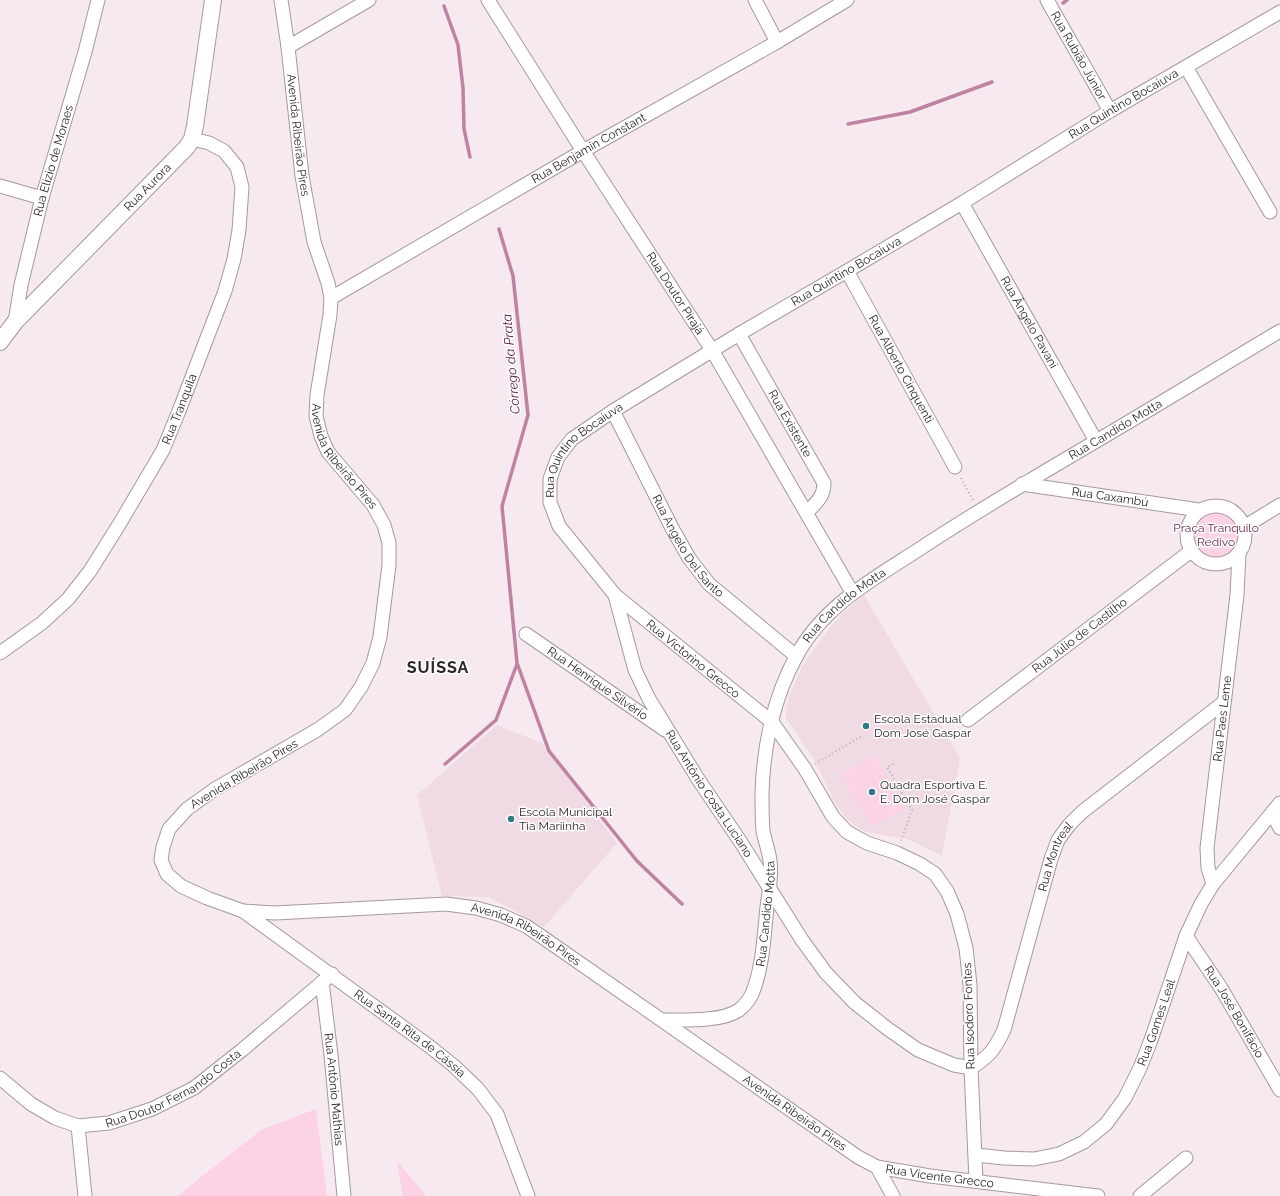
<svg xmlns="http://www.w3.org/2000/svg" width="1280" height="1196" viewBox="0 0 1280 1196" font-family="Raleway,sans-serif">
<rect width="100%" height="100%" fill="#f7e9f0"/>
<g fill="#f0dbe5">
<path d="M864,595L960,758L942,856L910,840L867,832L857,827L846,819L832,797L813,757L786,719V711L789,697L802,666L828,630L843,613Z"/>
<path d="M497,725L542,743L617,843L544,927L489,897L442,896L417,795Z"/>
</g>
<g fill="#fcd2e7">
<circle cx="1216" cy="535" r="24"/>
<path d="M874,756L903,809L871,827L842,774Z"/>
<path d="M316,1109L327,1196H177L261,1130Z"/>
<path d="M397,1161L426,1196H403Z"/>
</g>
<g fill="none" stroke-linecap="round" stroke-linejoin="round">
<g stroke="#c082a3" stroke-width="3.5">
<path d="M1063,3L1067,0"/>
<path d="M444,6L458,45L463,88L464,129L470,157"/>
<path d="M848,124L910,112L992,82"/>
<path d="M499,229L513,276L528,415L502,506L517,663L549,751L637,861L682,904"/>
<path d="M445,764L496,720L517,664"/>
</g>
<defs>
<g id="minor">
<path id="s1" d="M281,0L288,47L302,176L314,242L328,283L331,298L330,315L317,395L316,416L321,436L328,452L373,505L384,525L389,543V565L380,637L373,663L361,687L345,710L317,730L215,789L187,809L169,829L163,847L161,860L167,874L181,886L207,898L243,911L275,913L446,904L476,908L501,915L526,926L548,941L858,1157L877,1167L930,1176L1098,1196"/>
<path id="s2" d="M488,0L583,151L712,350L852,592"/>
<path d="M755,0L777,42"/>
<path id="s3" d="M1047,0L1110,111"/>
<path d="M288,47L369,0"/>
<path d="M1186,67L1270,212"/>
<path d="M0,186L42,198"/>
<path id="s4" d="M962,203L1096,441"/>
<path id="s5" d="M847,271L955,467"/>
<path id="s6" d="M331,298L583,151L777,42L847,0"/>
<path id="s7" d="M15,322L21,285L42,198L85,52L98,0"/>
<path id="s8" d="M739,334L824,483C824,497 816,503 807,512"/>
<path id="s9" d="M613,411L672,528L689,558L709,584L796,656"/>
<path id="s10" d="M1022,484L1199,510"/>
<circle cx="1216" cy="535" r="29"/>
<path d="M1244,527L1280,505"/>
<path id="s11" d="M615,595L635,670L649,699L698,779L740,841L802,940L826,973L855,1003L888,1029L918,1050L954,1065L971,1068C990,1056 994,1050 1004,1030L1051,859L1058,840L1069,825L1082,812L1223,703"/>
<path id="s12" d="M526,634L665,730"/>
<path id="s13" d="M0,653L42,623L68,599L90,571L120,523L163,450L179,411L225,291L234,259L239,230L242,187L237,167L224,151L209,143L192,139"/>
<path id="s14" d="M968,720L1191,551"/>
<path d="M1272,813L1280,828"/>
<path id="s15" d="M1213,884L1208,868L1207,848L1237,595L1239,553"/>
<path id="s16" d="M243,911L429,1046L454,1066L478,1089L497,1114L528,1196"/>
<path id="s17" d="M1186,936L1221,988L1280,1090"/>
<path id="s18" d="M322,982L331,1055L344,1196"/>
<path id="s19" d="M663,1020C683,1020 722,1022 739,1010C744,1006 749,1000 752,994C763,967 764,936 767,907C769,893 772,876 770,861C769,851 765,841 763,831C762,819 762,806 762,794C763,747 774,696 797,655C824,605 875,578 921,548C977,511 1035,477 1093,443C1156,406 1218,368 1280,331"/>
<path id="s20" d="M0,1078L31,1104L55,1118L78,1126L109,1123L152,1109L194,1088L242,1050L332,974"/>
<path d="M78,1126L85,1196"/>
<path id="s21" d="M976,1155L1004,1158L1034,1159L1059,1154L1084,1142L1106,1124L1125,1098L1140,1068L1151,1040L1186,936L1201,904L1213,884L1280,803"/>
<path d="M877,1167L893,1196"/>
<path id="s22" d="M976,1181L971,1068L970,985L966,948L957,914L947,891L935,874L920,864L897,853L867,843L847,832L833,817L805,769L772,722L615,595L559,526L550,502V479L558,457L572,439L613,411L739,334L847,271L962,203L1110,111L1280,12"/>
<path d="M1140,1196L1186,1158"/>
</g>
<g id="tertiary">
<path id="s23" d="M0,342L15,322L187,147L192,139L195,126L213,0"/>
</g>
</defs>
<use href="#minor" stroke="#a5989f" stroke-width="15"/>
<use href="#tertiary" stroke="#a5989f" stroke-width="18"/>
<g stroke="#b7acb2" stroke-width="2" stroke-dasharray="1 3" stroke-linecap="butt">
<path d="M961,478L973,500"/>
<path d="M815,764L862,736"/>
<path d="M893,764L887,767L912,810L901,841"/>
</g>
<use href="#minor" stroke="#fff" stroke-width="13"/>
<use href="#tertiary" stroke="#fff" stroke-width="16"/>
</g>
<g fill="#327a82" stroke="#fff" stroke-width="1.5">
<circle cx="866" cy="726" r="4"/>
<circle cx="872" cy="792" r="4"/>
<circle cx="511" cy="819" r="4"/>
</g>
<g text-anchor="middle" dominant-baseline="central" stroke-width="3" stroke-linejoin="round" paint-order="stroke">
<g font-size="12" fill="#2c2729" stroke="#fff">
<text stroke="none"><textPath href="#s3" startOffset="64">Rua Rubião Júnior</textPath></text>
<text stroke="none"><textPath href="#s22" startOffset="1577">Rua Quintino Bocaiuva</textPath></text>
<text stroke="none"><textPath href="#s1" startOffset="136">Avenida Ribeirão Pires</textPath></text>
<text stroke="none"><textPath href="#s6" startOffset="298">Rua Benjamin Constant</textPath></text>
<text stroke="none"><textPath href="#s7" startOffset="166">Rua Elizio de Moraes</textPath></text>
<text stroke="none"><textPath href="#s23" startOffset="214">Rua Aurora</textPath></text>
<text stroke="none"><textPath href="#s22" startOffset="1253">Rua Quintino Bocaiuva</textPath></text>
<text stroke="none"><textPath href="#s2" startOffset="348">Rua Doutor Pirajá</textPath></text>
<text stroke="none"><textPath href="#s4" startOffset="137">Rua Ângelo Pavani</textPath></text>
<text stroke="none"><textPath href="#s5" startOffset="112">Rua Alberto Cinquenti</textPath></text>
<text stroke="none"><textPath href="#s13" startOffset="308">Rua Tranquila</textPath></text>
<text stroke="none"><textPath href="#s8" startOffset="103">Rua Existente</textPath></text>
<text stroke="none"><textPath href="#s19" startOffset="839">Rua Candido Motta</textPath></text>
<text stroke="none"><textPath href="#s22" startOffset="929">Rua Quintino Bocaiuva</textPath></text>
<text stroke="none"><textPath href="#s1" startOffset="471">Avenida Ribeirão Pires</textPath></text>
<text stroke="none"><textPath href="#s10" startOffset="89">Rua Caxambú</textPath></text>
<text stroke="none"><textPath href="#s9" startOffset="155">Rua Angelo Del Santo</textPath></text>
<text stroke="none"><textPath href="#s19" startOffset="515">Rua Candido Motta</textPath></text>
<text stroke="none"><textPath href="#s14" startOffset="140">Rua Júlio de Castilho</textPath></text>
<text transform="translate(693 659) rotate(39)">Rua Victorino Grecco</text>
<text stroke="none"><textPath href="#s12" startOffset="87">Rua Henrique Silvério</textPath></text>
<text stroke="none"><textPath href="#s15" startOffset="167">Rua Paes Leme</textPath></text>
<text transform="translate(244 774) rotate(-31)">Avenida Ribeirão Pires</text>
<text stroke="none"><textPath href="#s11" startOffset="222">Rua Antônio Costa Luciano</textPath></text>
<text stroke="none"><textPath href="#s11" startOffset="845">Rua Montreal</textPath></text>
<text stroke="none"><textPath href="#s19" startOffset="180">Rua Candido Motta</textPath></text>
<text stroke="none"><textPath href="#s1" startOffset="1384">Avenida Ribeirão Pires</textPath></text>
<text stroke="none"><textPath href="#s17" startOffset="90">Rua José Bonifácio</textPath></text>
<text transform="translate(969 1016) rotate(-92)">Rua Isodoro Fontes</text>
<text stroke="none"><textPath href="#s21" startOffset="254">Rua Gomes Leal</textPath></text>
<text stroke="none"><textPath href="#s16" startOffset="207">Rua Santa Rita de Cássia</textPath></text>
<text stroke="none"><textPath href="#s20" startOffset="197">Rua Doutor Fernando Costa</textPath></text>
<text stroke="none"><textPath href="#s18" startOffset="108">Rua Antônio Mathias</textPath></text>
<text stroke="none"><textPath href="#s1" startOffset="1708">Avenida Ribeirão Pires</textPath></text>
<text stroke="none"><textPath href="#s1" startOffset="1870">Rua Vicente Grecco</textPath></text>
</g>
<g font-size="12" fill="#702652" stroke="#fff">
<text x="1216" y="528">Praça Tranquilo<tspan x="1216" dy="14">Redivo</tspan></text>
</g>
<g font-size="12" fill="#2c2729" stroke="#fff" text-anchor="start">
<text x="874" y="719">Escola Estadual<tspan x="874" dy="14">Dom José Gaspar</tspan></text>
<text x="880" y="785">Quadra Esportiva E.<tspan x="880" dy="14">E. Dom José Gaspar</tspan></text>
<text x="519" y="812">Escola Municipal<tspan x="519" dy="14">Tia Mariinha</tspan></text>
</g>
<g font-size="13" font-style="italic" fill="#5e1443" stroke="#fff">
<text transform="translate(511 364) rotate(-95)">Córrego da Prata</text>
</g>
<g font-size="16" font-weight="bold" letter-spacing="1" fill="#2c2729" stroke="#fff">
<text x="438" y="667">SUÍSSA</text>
</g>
</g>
</svg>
